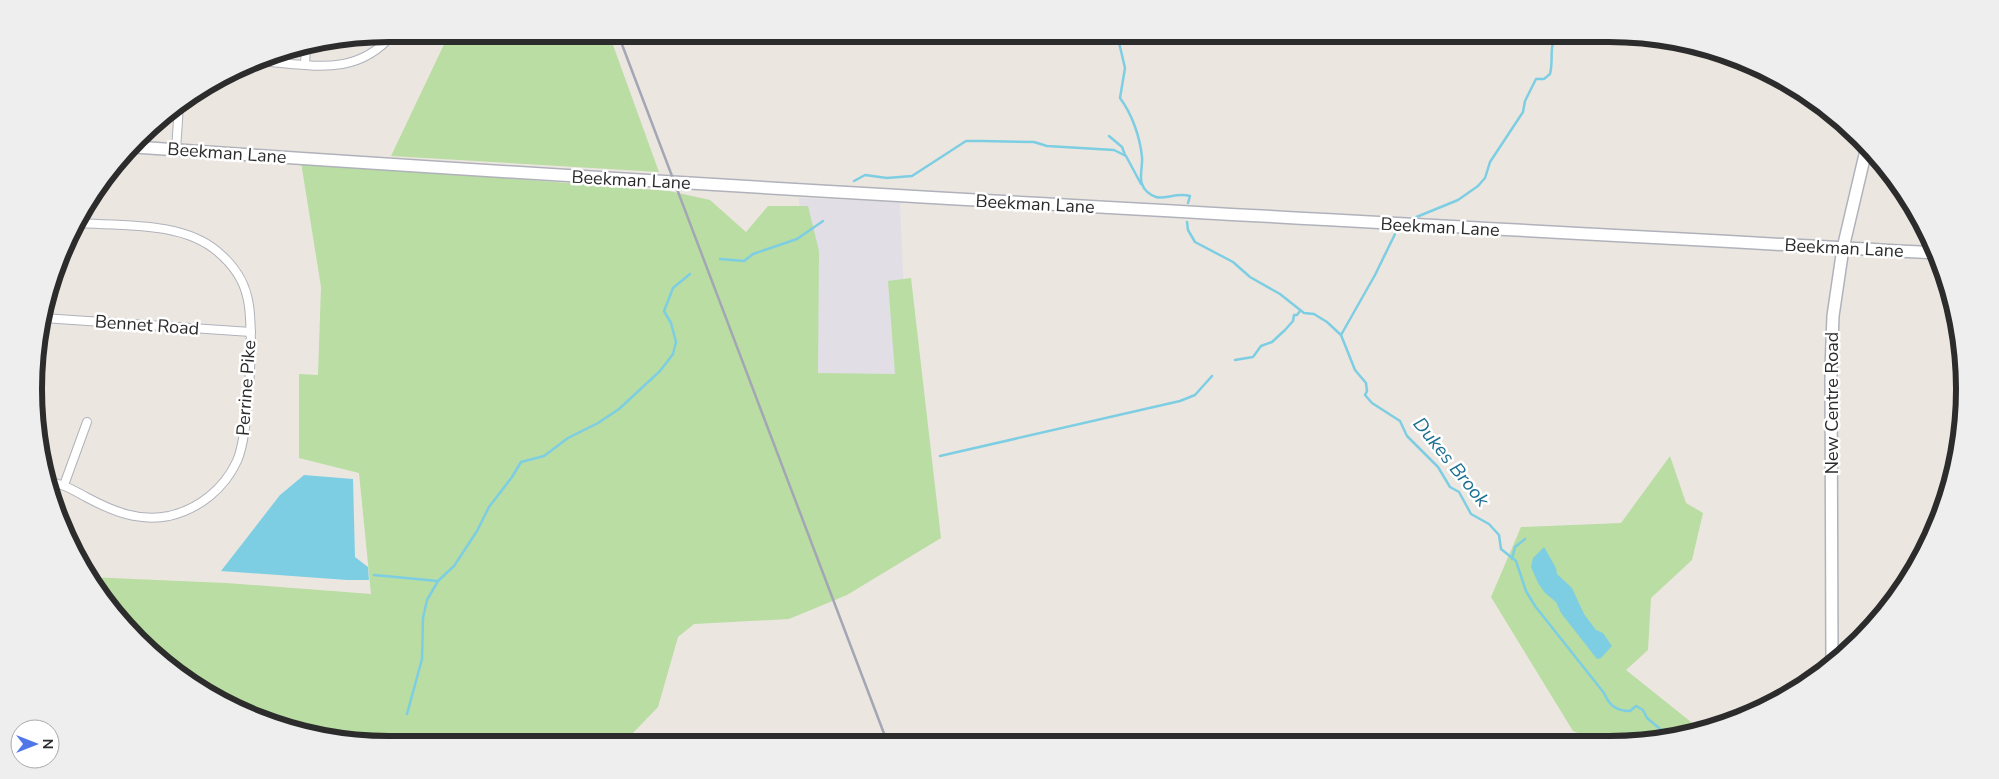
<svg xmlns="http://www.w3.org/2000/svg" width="1999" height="779" viewBox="0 0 1999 779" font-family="'Nunito Sans',sans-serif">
<rect width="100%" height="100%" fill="#ece6e0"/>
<path fill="#e1dfe5" d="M799,198L900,202L908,383L806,385Z"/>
<g fill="#b9dda2">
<path d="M449,34H609L659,172L391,156Z"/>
<path d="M301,162L669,191L710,200L746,232L768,206H808L819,251L818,373L895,374L888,281L911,278L941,538L847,595L789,619L694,624L678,637L658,707L629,737L628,745H390L297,733L232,708L173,672L94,587L88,577L226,583L371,594L359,473L299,458V374L318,375L321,287Z"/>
<path d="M1670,456L1686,503L1703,513L1692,560L1651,598L1648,650L1626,670L1696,726L1702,728C1679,735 1647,751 1624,739V742H1599L1573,731L1491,597L1521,527L1621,523Z"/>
</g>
<g fill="#7ecee3">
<path d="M304,475L353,479L355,557L368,567L369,580H347L221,571L280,495Z"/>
<path d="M1544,547L1556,568L1557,574L1572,588L1584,614L1596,630L1603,633L1612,646L1601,658L1597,659L1593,654L1561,613L1556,602L1545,593L1538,583L1531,567L1533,558Z"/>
</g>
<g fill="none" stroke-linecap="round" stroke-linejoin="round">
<g stroke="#7ecee3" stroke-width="2.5">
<path d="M1117,34L1125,68L1120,98C1132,114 1140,137 1142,157C1143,165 1139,176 1142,184C1144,190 1150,195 1156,197C1164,200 1177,192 1190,196L1188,203"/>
<path d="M1109,136L1122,147L1125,155"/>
<path d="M854,181L865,175L887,178L912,176L966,141H981L1034,142L1047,146L1114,150L1126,156L1141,184"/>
<path d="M1414,218L1458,200L1478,186L1485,178L1490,162L1523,112L1525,101L1536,79H1544L1550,74C1554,58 1548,49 1557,34"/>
<path d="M1187,222L1188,230L1195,242L1233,262L1250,277L1280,294L1304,313L1314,314L1327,322L1341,335L1355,370L1366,383L1367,391L1365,395L1372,403L1400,421L1407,436L1438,467L1450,487L1459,492L1471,514L1489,524L1499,535L1501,549L1516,561L1526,591L1535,606L1604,693C1609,705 1616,711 1630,711L1636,706L1643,710L1647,718L1671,738"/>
<path d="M720,259L744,261L753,254L797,239L823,221"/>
<path d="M1341,335L1375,275L1395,234"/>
<path d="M1235,360L1253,357L1261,346L1272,342L1285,330L1293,321L1294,315H1297L1300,311"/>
<path d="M940,456L1180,401L1195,395L1212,376"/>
<path d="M1512,559L1515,547L1525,539"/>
<path d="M374,575L438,581"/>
<path d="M407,714L422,659L423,618L427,600L438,581L454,566L477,531L489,507L512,477L521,462L544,456L568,438L598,423L619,409L660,371L673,354L676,342L671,323L664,311L673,288L690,274"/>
</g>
<defs>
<g id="street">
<path d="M257,61C309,64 355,79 393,34"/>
<path d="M305,64L306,48"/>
<path d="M176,150L179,105"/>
<path d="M43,318L251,332"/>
<path d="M48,482C62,483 73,490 86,497C112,511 138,522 169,516C199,509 224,489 237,461C249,435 255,323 247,296C243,279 231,263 218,252C183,221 121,226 76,223"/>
<path d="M64,485L87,422"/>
</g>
<g id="secondary">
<path d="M135,147C735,189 1336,220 1936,253"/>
<path d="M1832,665L1831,369L1833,316L1843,248L1867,146"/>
</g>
</defs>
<use href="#street" stroke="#b0b2bb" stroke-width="10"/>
<use href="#secondary" stroke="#b0b2bb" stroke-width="14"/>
<use href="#street" stroke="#fff" stroke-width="8"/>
<use href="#secondary" stroke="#fff" stroke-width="11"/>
<path stroke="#a3a6b4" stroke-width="2.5" d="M618,34L888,744"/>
</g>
<g text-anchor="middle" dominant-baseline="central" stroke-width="5" stroke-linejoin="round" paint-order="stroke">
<g font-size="18" fill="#2c2c2c" stroke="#fff">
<text transform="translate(227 153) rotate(4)">Beekman Lane</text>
<text transform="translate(631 180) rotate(3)">Beekman Lane</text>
<text transform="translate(1035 204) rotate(3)">Beekman Lane</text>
<text transform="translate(1440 227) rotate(3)">Beekman Lane</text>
<text transform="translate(1844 248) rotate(3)">Beekman Lane</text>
<text transform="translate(147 325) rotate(4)">Bennet Road</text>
<text transform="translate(246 388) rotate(-86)">Perrine Pike</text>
<text transform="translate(1832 403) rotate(-90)">New Centre Road</text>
</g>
<g font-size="19" font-style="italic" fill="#1b6f90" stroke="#fff">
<text transform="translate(1451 462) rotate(51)">Dukes Brook</text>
</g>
</g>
<path d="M0 0H1999V779H0ZM389 42H1609A347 347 0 0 1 1956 389V389A347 347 0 0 1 1609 736H389A347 347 0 0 1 42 389V389A347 347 0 0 1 389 42Z" fill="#eee" fill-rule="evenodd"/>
<path fill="none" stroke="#2c2c2c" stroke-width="6" d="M389 42H1609A347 347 0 0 1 1956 389V389A347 347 0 0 1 1609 736H389A347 347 0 0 1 42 389V389A347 347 0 0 1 389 42Z"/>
<g transform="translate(35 744) rotate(90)"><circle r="24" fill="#ffffff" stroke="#ababab"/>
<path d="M0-4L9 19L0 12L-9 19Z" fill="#5176e8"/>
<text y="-8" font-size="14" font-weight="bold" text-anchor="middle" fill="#2c2c2c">N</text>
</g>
</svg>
